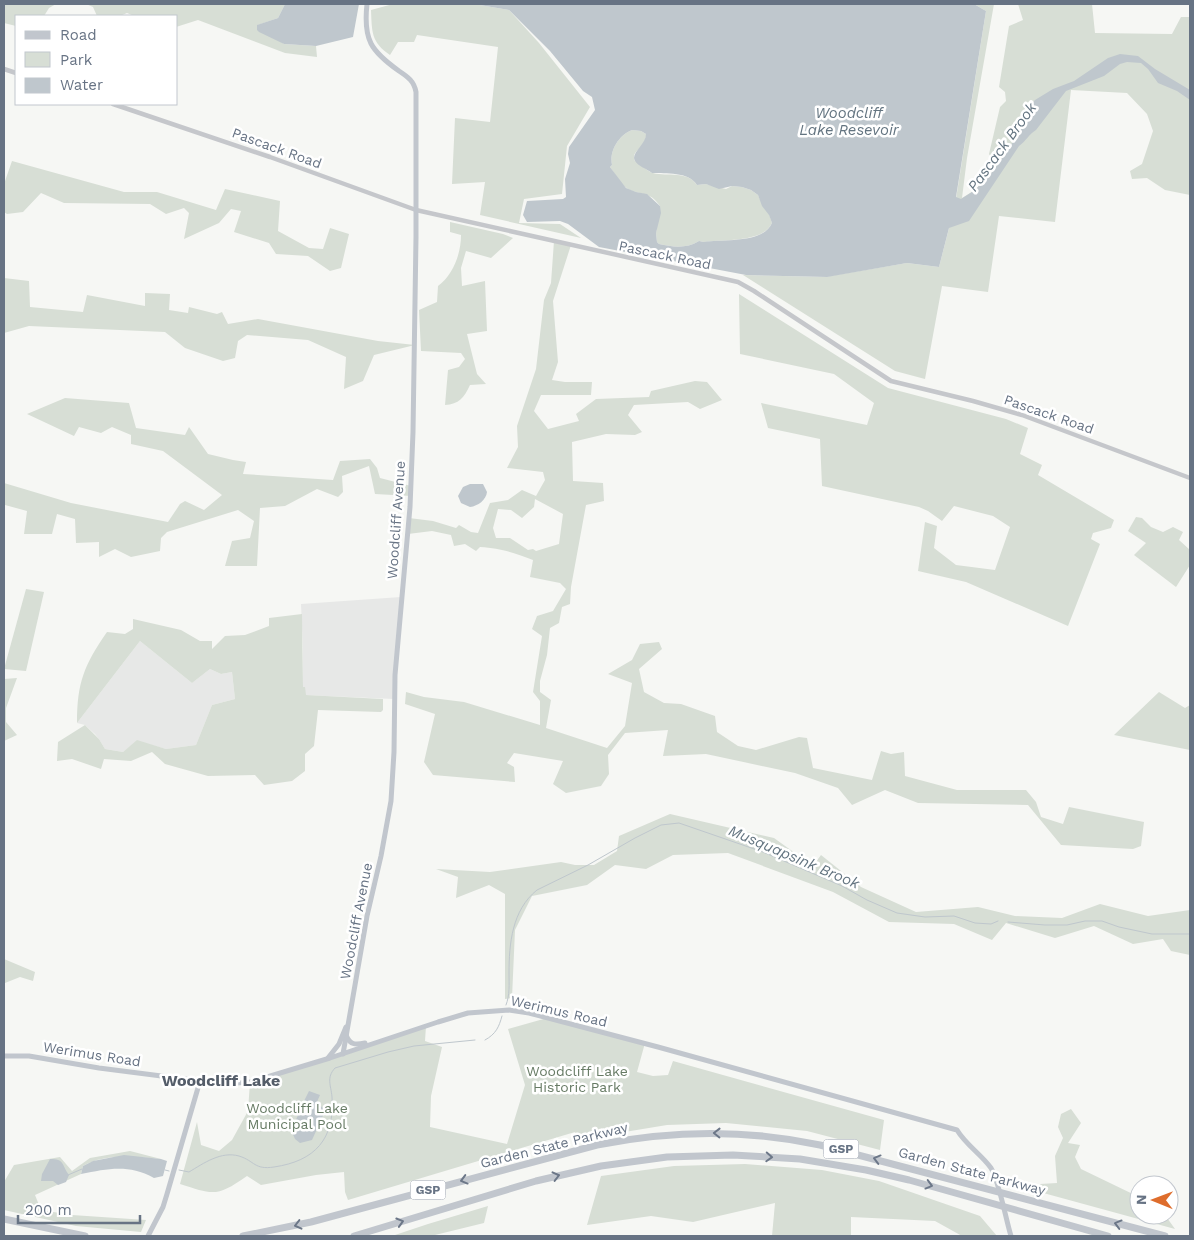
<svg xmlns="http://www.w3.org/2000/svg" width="1194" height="1240" viewBox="0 0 1194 1240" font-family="'Work Sans',sans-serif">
<rect width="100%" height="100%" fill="#f6f7f4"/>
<g fill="#e7e8e7">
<path d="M401,597L394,699L303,695V648L301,604Z"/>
<path d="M140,641L192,683L210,669L221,674L232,672L235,699L212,705L196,745L166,749L137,741L123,752L105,749L99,739L95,734L85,725L77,723Z"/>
</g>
<g fill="#d7ded5" fill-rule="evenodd">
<path d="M4,4H56L49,8L44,16H16V26L4,23Z"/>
<path d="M86,4H285L278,18L258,25L284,44L316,46L317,57L285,53L198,20L176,27V16H134L127,13L120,16H97L93,7Z"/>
<path d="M393,4H474L509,10L539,43L590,107L567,146L562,194L524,199L519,223L560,224L581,238L480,215L485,182L452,184L455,118L490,122L498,47L417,35L414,42H398L390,55C371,42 372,32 371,10Z"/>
<path d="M974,4H994L967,158L962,198L975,190L996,167L989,154L1000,107L1006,101L1005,92L999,87L1009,26L1023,20L1018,4H1092L1095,33L1172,34L1181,17H1190V195L1165,190L1147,178L1132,179L1130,171L1142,164L1153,131L1147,114L1127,93L1071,90L1055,222L999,216L988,292L942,286L925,379L895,371L743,275L824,277L907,263L939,267L955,205L986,11Z"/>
<path d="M632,130L641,131L646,134C647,144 638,148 634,155V160C637,162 650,173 653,173C668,177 687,170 697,185L706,184L726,189L732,186L742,187L751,190L758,195L763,206L769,214L772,223C763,243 723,239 704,242L699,241C686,249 673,247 659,244L657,242L656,233L660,206C649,190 641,196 628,189C621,185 615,174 610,167L612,165C609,151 619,135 632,130Z"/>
<path d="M12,161L124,192H157L216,210L225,189L280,201L278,231L309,248L323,249L330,228L349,234L341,268L330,271L308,256L276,254L269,243L234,232L241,211L231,209L219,223L184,239L189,213L184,208L166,214L150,204L64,203L41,193L23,212L7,214L4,212V184Z"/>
<path d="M450,222L503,234L513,238L491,258L466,251L461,268L462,286L485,281L487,331L467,334L477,374L486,384L470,385C464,398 459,404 445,405L448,370L459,367L465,359L461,353L421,351L419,310L437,302L438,286C453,275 461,254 461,235L450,232Z"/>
<path d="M554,241L571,245L553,301L558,362L552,380L565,382H592L591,395H541L534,411L548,429L579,421L576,414L596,399L649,397L651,391L695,381L707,382L722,400L700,409L688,402L634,405L628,415L642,432L635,435L606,434L572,442L573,481L603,483L604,501L586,505L571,587L570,604L562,607L559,623L550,628L547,655L540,681V692L551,700L546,728L607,748L625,726L632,683L608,674L632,660L640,644L659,642L662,649L639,669L644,692L664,703L681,704L715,716L717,732L738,746L756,750L799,737L807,738L813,768L872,780L881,751L891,754L904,752L905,776L957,790H1026L1036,802L1041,817L1063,824L1069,807L1144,822L1141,846L1133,849L1061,845L1028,805L918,803L885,790L852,805L838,788L795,773L706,754L663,756L668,730L625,733L608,755L609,774L601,786L566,793L553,784L563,761L514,753L507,763L514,767L515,782L433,775L424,762L435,714L405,704L406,692L424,697L464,702L540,725V701L533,692L542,636L532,629L537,616L553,611L566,589L560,583L530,577L533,560C514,553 501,548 480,547L476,551L465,544L454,546L451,535L432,531L408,534L409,518L433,521L456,528L459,525L471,532L478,533L490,503L508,500L522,490L536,496L545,480L543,472L507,468L518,447L517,426L536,369L544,300L551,283ZM535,499L563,514L559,544L536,551L533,549L528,550L510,538H496L493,528L498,509L511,510L522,518L534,507Z"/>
<path d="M4,278L29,281L30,307L83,312L87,295L145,306V293L170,294L169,310L188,313L189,307L217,314L222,312L228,324L258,319L378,341L415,345L374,355L363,381L344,389L346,357L308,340L247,335L238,341L235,358L223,361L185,348L165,332L29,326L4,333Z"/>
<path d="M739,294L888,388L1006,419L1028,428L1020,454L1042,465L1038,475L1114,520L1111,528L1093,533L1091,539L1100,544L1068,626L966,582L918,571L925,522L937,526L934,548L956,565L995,570L1010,527L993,516L954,506L942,521L928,511L919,507L822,486L820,439L768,428L761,403L867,425L874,403L834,374L740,354Z"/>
<path d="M65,398L129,403L136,428L185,435L189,427L208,454L233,460L246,462L243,474L333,480L340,461L370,459L377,468L380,478L411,486V496L375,494L369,466L342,476L343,492L338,497L317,489L285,506L260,508L257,566H225L232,541L250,538L254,521L238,510L167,532L161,538L160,551L131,557L115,549L99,557V542L76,543L75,519L57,514L52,534H24L27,511L5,505L4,508V483L71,503L168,522L180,504L185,501L204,510L222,495L163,451L131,444V435L112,427L101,433L79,427L74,436L27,414Z"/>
<path d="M1136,517L1142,518L1151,527L1163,532L1173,527L1183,532L1179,540L1190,550V565L1176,587L1134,555L1146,543L1128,531Z"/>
<path d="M26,589L44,592L26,671L4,669Z"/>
<path d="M302,614L303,687H305L306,695L383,699V710L381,712L318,710L314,746L305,754V771L292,781L264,785L255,775L208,776L165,764L152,752L131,761L104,759L101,769L72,759L57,761L58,742L85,725L99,739L105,749L123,752L137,740L166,749L196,745L212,705L235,699L232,672L221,674L210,669L192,683L140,641L77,723C77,683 84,665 107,632L125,634L133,629V619L181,630L200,641H212V649L225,636L245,635L269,626V618Z"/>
<path d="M17,678L6,708V722L17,735L4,741V679Z"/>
<path d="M1159,692L1185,708L1190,705V750L1114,735Z"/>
<path d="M670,814L774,838L813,866L821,855L861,887L916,912L978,907L1015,916L1062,918L1100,904L1148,916L1190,910V955L1171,951L1163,939L1133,944L1094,926L1055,938L1006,923L992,940L954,924L889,922L833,892L728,853L673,855L646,869L615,865L587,885L532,896L515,930L512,998L505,999V894L489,885L456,898L458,877L436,869L490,872L561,862L575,865H594L617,851L619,836Z"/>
<path d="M4,959L35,972L33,981L20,977L5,983Z"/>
<path d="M547,1018L645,1043L637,1072L653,1076L668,1075L673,1061L884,1120L880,1150L807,1131L726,1123L667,1125L576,1140L575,1132L348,1200L345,1192L344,1172L316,1175L261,1185L247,1176C217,1197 214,1195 180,1184L197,1122L201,1145L219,1151L232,1140L248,1111L250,1082L426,1026L425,1041L442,1047L431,1096L430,1127L507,1144L525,1085L508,1029Z"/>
<path d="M1071,1109L1081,1123L1068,1143L1080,1145L1075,1157L1081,1169L1139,1197V1215H1165L1175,1229L1036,1191L1040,1184L1057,1183L1055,1156L1063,1138L1058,1127L1061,1114Z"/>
<path d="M130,1151L161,1159C135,1157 106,1153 83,1166L81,1174L35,1195L41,1210L72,1215L146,1220L141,1232L76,1226L4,1210V1182L14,1165L60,1157L72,1171L90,1158Z"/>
<path d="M745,1164L822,1170L879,1181L980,1216L997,1236H962L935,1221L851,1217V1236H772L775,1203L693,1222L651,1216L587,1225L601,1176L674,1166Z"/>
<path d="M488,1206L484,1223L435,1235L434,1236H392L428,1224Z"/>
</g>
<g fill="#bfc7cd" fill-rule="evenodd">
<path d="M285,4H359L353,37L316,46L284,44L259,32L257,30V25L278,18Z"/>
<path d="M474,4H974L986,11L956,197L961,199L975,190L994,170L1013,142L1014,135L1019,126V121L1024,112L1035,100L1053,89L1074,81L1108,58L1120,54L1138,56L1155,69L1190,90V100L1177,91L1158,83L1148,69L1141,63L1127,62L1120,64L1104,76L1066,91L1036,130C1029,134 1026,141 1019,146L969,221L949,228L939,267L907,263L827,277L746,275L599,247L568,224L560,221L527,222L523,215L527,201L563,199L566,197L565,179L570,163L568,154L569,147L595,110L592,97L583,91L550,51L509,10ZM632,130L641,131L646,134C646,145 630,153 635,161C638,166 647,169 652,173C666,174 688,171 697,185L706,184L719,189L732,186L742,187L751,190L758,195L762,206L769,215L772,223C763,244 723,239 704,242L699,241C686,249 673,247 659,244L657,242L656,233L661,213L660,206L647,194L636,192L626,188L610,167L612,165C609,151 619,135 632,130Z"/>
<path d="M470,484H483L487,492C486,500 478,506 470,507L461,503L458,496L463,487Z"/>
<path d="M309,1091L320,1095L316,1104L326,1109L312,1140L300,1143L295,1139L291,1130L302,1107L308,1109L311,1114L312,1110L302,1105Z"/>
<path d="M124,1155L161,1159L167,1161L163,1176L154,1178C128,1164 108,1169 81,1174L83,1166L93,1161Z"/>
<path d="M50,1159C65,1159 61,1164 69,1175L66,1182L58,1185L53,1181H41L42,1174Z"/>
</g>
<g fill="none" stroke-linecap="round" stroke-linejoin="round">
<g stroke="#bfc7cd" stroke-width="1">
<path d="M1008,922L1045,925H1067L1085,921H1102L1119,927L1152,934H1190"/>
<path d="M506,1005C510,995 509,984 509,973C509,944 512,910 537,890L588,865L635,838L661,825L679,823L763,852L842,886L867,900L897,913L925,917L954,916L975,923L991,924L998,921"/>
<path d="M485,1040C496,1034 499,1027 502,1016"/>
<path d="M165,1170L169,1171"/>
<path d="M179,1170L189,1172C204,1163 221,1151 239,1156C255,1161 254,1170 274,1167C315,1161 335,1139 332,1097C331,1085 326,1078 335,1068L388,1052L414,1046L475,1040"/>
<path d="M68,1175L82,1169"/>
</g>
<g stroke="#c5c7cb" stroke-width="4.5">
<path d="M4,69L16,73"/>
<path d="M113,104L270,157L416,210L738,282L754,291L891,381L973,401L1022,415L1190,478"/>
</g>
<g stroke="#c1c6cd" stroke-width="5">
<path d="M346,1035C350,1045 355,1045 365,1043"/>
<path d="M343,1054L367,916L381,856L391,801L394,752L395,675L410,507L413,432L416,237V92C414,81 408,77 399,71C371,51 363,40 367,4"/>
<path d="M4,1056H29L99,1068L224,1084L250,1082L330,1058L438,1022L468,1013L509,1010L529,1013L658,1047L957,1130C966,1145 981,1154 991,1168C999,1181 1006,1220 1011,1236"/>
<path d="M328,1058L339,1044L346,1027"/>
<path d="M148,1236L163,1207L167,1194L200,1081"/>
</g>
<g stroke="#c1c6cd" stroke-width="7">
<path d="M4,1219L85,1236"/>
<path d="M243,1236L311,1222L597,1145C672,1130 746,1129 820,1145L1165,1236"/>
<path d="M354,1236L536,1181L601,1166L667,1157L733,1155L800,1159L866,1170L909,1180L1108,1236"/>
</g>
</g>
<defs><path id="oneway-chevron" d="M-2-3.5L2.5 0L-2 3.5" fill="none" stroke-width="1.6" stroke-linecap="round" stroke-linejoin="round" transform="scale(1.25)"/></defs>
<g stroke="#6c7788">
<use href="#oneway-chevron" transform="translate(717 1133) rotate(-179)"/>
<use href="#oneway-chevron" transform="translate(769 1157) rotate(3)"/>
<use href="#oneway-chevron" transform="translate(877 1159) rotate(-165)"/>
<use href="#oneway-chevron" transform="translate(556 1176) rotate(-14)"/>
<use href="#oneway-chevron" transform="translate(464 1180) rotate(165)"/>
<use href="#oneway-chevron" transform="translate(929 1185) rotate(15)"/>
<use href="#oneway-chevron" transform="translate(400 1222) rotate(-17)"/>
<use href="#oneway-chevron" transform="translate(1118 1224) rotate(-165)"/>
<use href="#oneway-chevron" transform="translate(298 1225) rotate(166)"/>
</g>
<g text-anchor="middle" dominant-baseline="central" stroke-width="5" stroke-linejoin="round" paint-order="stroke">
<g fill="#fff" stroke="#959da9" stroke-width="1">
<rect x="823.5" y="1139.5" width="35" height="19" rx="4"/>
<rect x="410.5" y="1180.5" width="35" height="19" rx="4"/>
</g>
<g font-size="12" font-weight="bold" fill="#677384">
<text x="841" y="1149">GSP</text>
<text x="428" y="1190">GSP</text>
</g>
<g font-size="14" fill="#677384" stroke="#fff">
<text transform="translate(277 148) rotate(20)">Pascack Road</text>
<text transform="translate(665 255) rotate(12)">Pascack Road</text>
<text transform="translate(1049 414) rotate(19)">Pascack Road</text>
<text transform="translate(396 520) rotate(-86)">Woodcliff Avenue</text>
<text transform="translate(356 921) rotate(-79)">Woodcliff Avenue</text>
<text transform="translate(559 1011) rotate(13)">Werimus Road</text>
<text transform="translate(92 1054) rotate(9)">Werimus Road</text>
<text transform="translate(554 1145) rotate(-14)">Garden State Parkway</text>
<text transform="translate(972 1171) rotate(15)">Garden State Parkway</text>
</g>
<g font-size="14" fill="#677b65" stroke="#fff">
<text x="577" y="1071">Woodcliff Lake<tspan x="577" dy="16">Historic Park</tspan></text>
<text x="297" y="1108">Woodcliff Lake<tspan x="297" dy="16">Municipal Pool</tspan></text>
</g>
<g font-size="15" font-style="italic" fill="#637480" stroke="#fff">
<text x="849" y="113">Woodcliff<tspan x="849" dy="17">Lake Resevoir</tspan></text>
<text transform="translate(1002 147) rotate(-54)">Pascack Brook</text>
<text transform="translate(794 857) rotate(23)">Musquapsink Brook</text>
</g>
<g font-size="16" font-weight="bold" fill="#545d69" stroke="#fff">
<text x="221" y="1080">Woodcliff Lake</text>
</g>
</g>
<rect width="1194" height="1240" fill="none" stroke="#677384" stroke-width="10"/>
<rect x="15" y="15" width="162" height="90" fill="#ffffff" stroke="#c2c7ce"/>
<rect x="25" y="31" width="25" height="8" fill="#c1c6cd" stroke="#c2c7ce"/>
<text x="60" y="40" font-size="15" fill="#677384">Road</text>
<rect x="25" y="52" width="25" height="15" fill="#d7ded5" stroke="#c2c7ce"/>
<text x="60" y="65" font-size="15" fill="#677384">Park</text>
<rect x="25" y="78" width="25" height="15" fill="#bfc7cd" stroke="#c2c7ce"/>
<text x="60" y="90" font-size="15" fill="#677384">Water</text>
<g transform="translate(1154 1200) rotate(271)"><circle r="24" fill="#ffffff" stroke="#c2c7ce"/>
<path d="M0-4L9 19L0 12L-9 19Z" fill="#de6d2c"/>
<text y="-8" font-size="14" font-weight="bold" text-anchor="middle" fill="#677384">N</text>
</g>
<path d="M18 1215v8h122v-8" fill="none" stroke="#677384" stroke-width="2.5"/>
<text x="25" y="1215" font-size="15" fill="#677384" stroke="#ffffff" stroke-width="4" paint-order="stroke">200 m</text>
</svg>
